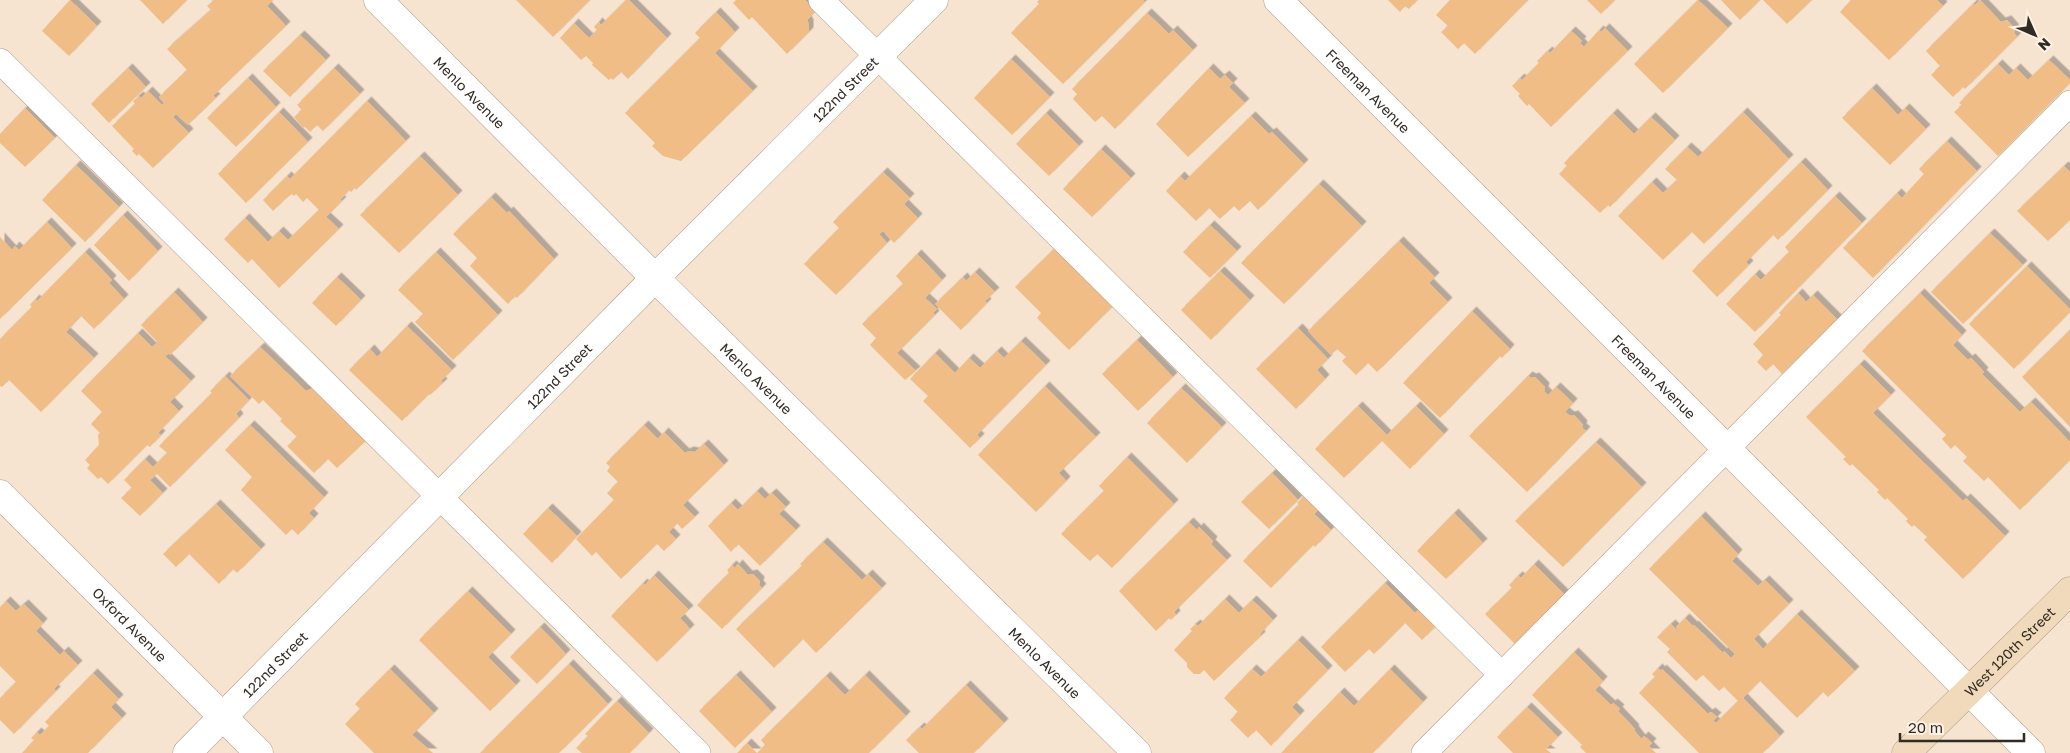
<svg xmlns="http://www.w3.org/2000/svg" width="2070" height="753" viewBox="0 0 2070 753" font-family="'Golos Text',sans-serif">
<defs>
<filter id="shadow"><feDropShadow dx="4.5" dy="-4.5" stdDeviation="0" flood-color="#0004"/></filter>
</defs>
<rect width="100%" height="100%" fill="#f6e3d0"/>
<g fill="#f0bd86" filter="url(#shadow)">
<path d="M70,0L97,26L69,56L42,31Z"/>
<path d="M140,0H187L163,24Z"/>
<path d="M214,0H273L267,6L286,26L213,96L216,98L188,125L176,114L173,117L189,133L153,168L139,154L137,156L132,151L134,149L112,126L135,104L133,101L139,96L141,98L148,91L162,105L164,103L159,97L187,70L167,49L211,10L207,6Z"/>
<path d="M516,0H590L553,37Z"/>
<path d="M626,0H629L667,38L628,79L621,72L613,80L611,78L609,80L592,65L593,63L586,56L581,60L560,38L574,23L589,38L597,30L594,27L598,22L601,25Z"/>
<path d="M736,0H805L816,11L807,20L809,24V32L787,54L752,17L749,20L733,3Z"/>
<path d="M1039,0H1143L1145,2L1063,84L1011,33L1039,4L1037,2Z"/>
<path d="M1388,0H1417L1409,9L1405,6L1400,12Z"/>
<path d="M1450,0H1526L1527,1L1475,54L1464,43L1458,49L1441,32L1448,26L1436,15Z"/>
<path d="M1587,0H1615L1601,14Z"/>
<path d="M1698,0L1728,28L1663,93L1634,64Z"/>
<path d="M1721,0H1760L1740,20Z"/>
<path d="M1763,0H1812L1787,24Z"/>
<path d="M1851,0H1937L1943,6L1889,60L1840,12Z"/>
<path d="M1980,0L2001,22L2007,20L2014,28L2015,34L2017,37L1965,89L1963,87L1953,97L1931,75L1940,66L1926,51L1973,4L1975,5Z"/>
<path d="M716,12L735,32L715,53L753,91L681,161L663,156L652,146L655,143L625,113L700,38L695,33Z"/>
<path d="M1147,13L1169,34L1173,30L1193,50L1115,129L1102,116L1095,122L1073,99L1077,94L1072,89Z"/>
<path d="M1605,28L1628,51L1551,127L1529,104L1527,106L1518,96L1520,94L1512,86L1520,78L1522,80L1539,63L1537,61L1548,51L1550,53L1571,31L1582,41L1580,43L1584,47L1599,30L1601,32Z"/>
<path d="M300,35L326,60L290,97L263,71Z"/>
<path d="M1011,59L1050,97L1012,135L974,98Z"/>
<path d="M2049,60L2070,80V83L1998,156L1954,112L1962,105L1959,103L1998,64L2009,75L2016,68L2028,80Z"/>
<path d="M128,68L146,87L109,123L91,104Z"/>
<path d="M334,68L360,94L323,131L317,125L310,132L305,127L303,128L294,117L302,110L297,105Z"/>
<path d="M1209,68L1220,79L1225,75L1233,83L1229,87L1245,103L1188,157L1156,124Z"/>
<path d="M248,78L276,107L236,147L207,118Z"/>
<path d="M1872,88L1898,115L1905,108L1926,129L1890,165L1842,118Z"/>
<path d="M367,101L406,141L356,190L355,188L351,192L349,190L340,200L342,201L326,217L339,229L279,288L252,259L248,263L224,239L245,218L268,242L279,231L288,240L319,210L307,198L303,202L296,194L294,196L292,194L284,200L273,211L263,200L287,176L290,179Z"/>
<path d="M25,108L55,138L25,167L0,143V134Z"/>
<path d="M279,112L308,142L246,203L218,174Z"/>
<path d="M1743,112L1789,159L1704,244L1692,232L1663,260L1618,216L1652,182L1663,193L1677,180L1665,169L1687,147L1698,157Z"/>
<path d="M1046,113L1079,146L1049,176L1016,144Z"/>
<path d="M1613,113L1634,134L1651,117L1675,140L1610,207L1608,205L1600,213L1559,174L1567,166L1564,163Z"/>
<path d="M1251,116L1269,134L1272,132L1304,164L1258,210L1250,201L1239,211L1234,206L1220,219L1209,208L1196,221L1166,191L1180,176L1185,181Z"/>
<path d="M1947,141L1977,171L1873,278L1843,248L1897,193L1902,198L1924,174L1919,169Z"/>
<path d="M1101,149L1131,178L1092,217L1063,189Z"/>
<path d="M420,156L458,195L399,253L360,215Z"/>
<path d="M1801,162L1828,190L1778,240L1773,235L1746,262L1749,265L1717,297L1692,271Z"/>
<path d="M76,165L119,207L85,242L42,200Z"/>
<path d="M2064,166L2070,172V220L2048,241L2017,211Z"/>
<path d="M883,172L910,198L904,204L918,218L894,243L883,231L879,234L887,243L836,295L804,264L839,228L833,222Z"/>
<path d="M1319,184L1362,226L1284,304L1241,263Z"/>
<path d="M1835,196L1862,223L1755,332L1726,304L1755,274L1761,280L1789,252L1785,247Z"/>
<path d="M491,197L507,213L509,211L554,259L517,298L515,296L508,304L470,266L477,258L453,234Z"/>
<path d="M123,215L158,251L129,281L94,245Z"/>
<path d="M47,222L72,248L0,319V237L12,250L15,246L19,250Z"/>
<path d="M1210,225L1237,251L1210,278L1183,252Z"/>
<path d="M1990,233L2023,265L1963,324L1931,292Z"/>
<path d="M1399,241L1435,277L1429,283L1448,302L1377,372L1368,363L1356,375L1342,361L1346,357L1337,349L1331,355L1308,331Z"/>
<path d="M1056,247L1111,302L1109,304L1112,307L1069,350L1037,318L1041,313L1015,287Z"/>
<path d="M85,252L112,280L109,283L124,299L94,329L81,316L66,332L94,358L41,412L9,380L2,387L0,386V339L32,307L30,305L35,299L37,301Z"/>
<path d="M436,252L498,315L453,360L415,322L423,314L398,290Z"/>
<path d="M917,254L942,280L925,298L937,309L933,313L935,315L897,353L916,371L905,380L870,345L876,338L862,324L903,284L896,276Z"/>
<path d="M2027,266L2070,309V312L2014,369L1969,324Z"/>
<path d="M1220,271L1250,300L1211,340L1181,310Z"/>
<path d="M975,272L995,292L985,301L987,303L961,330L935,304L963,277L966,281Z"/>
<path d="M337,277L361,300L336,326L312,303Z"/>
<path d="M174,292L203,322L170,355L141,325Z"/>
<path d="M1798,293L1806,302L1813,295L1840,322L1815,346L1812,344L1782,374L1773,364L1766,371L1757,362L1763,355L1753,344L1781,315L1779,313Z"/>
<path d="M1920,293L1962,335L1953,345L1968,360L1971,358L1984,372L1982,374L2020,412L2031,402L2070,442V460L2020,510L1988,477L1984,481L1963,461L1967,457L1955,445L1951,449L1942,439L1946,435L1862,351Z"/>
<path d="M1472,311L1510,349L1502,358L1500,356L1440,418L1403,383Z"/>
<path d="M407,326L452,370L441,381L443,383L430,395L429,394L402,421L349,370L370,349L377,357Z"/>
<path d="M1298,328L1328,359L1317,370L1325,379L1296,409L1256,369Z"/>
<path d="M2070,330V427L2022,377Z"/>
<path d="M138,333L152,347L157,343L168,354L165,356L191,381L170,402L179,411L158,433L161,435L150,447L147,445L108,484L101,477L98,479L87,468L90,465L85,460L99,445L98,435L100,433L91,424L102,412L81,391Z"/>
<path d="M1137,340L1173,377L1138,411L1102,374Z"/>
<path d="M1021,341L1046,365L977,435L980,438L970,448L923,401L928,396L910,379L935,353L955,373L969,358L980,368L997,351L1004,358Z"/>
<path d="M260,347L306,391L320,385L371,436L337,468L328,459L314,473L287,446L297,437L280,421L282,419L263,400L259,404L230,376Z"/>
<path d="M1860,364L1891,395L1873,413L1963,501L1966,498L2005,536L1963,579L1924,540L1927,537L1914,525L1912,527L1906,521L1908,519L1887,498L1885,500L1877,492L1879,490L1852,464L1850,466L1843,459L1846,457L1806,417Z"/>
<path d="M225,376L249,400L236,414L239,418L170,487L157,474L150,480L163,493L140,516L121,498L132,488L124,480L145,459L153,467L167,453L159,446L212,393L210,391Z"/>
<path d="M1528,376L1532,378L1535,377L1545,387L1544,391L1548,395L1556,387L1573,403L1565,412L1570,416L1574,415L1583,425L1582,428L1586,431L1527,492L1469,436Z"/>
<path d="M1045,386L1096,437L1059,473L1066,481L1036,512L978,455Z"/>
<path d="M1181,388L1222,427L1187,463L1147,423Z"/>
<path d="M1358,406L1387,435L1416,406L1444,434L1410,469L1382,441L1344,478L1315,449Z"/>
<path d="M250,425L324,497L309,513L314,518L298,535L292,529L286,535L241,490L252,477L225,450Z"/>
<path d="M644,425L658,439L664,432L685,453L689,451L695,452L704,444L724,465L683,505L695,517L682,529L677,523L669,532L676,539L664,551L657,544L621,579L596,552L592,556L576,539L614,500L607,493L618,482L607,471L610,467L606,463Z"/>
<path d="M1596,442L1642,487L1563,567L1515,521Z"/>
<path d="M1127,457L1174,504L1112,568L1097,554L1090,561L1061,534L1104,491L1099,486Z"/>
<path d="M1272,473L1298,500L1269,529L1241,502Z"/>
<path d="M757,491L765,499L772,493L786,507L779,514L796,530L760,566L738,544L731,552L708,526L731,503L738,510Z"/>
<path d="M1308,492L1322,506L1314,514L1331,530L1315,547L1313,545L1271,588L1243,561L1299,504L1297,503Z"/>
<path d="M216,504L261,549L237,573L233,569L219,584L189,554L176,567L163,554Z"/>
<path d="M548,508L577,536L552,563L523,534Z"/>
<path d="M1454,513L1483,543L1446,579L1417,551Z"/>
<path d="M1701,516L1738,554L1732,561L1758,586L1765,580L1789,604L1754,639L1763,649L1797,614L1855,671L1828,697L1823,692L1797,718L1760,681L1743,698L1780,736L1763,753H1699L1639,693L1655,677L1652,674L1658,668L1661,671L1662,669L1708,714L1711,712L1717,717L1713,721L1716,723L1738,701L1724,687L1719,691L1703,675L1696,681L1667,652L1670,649L1657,637L1671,624L1683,636L1676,627L1685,618L1693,626L1694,625L1723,653L1724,651L1731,658L1735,654L1649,569Z"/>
<path d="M1189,522L1197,530L1199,527L1213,541L1211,544L1227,560L1174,612L1176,615L1171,620L1169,618L1156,631L1119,591Z"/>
<path d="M823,542L862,580L868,574L882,588L816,653L803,639L774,668L736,629L802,566L800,564Z"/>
<path d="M738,564L748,575L753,574L760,581L759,585L762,588L722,629L697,605L729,573L727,570L732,565L735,568Z"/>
<path d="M1534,564L1565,595L1515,644L1485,614L1512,588L1509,585L1518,576L1521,578Z"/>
<path d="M654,575L689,610L680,618L690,629L657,662L611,616L643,583L645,585Z"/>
<path d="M1385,583L1415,613L1421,607L1438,624L1422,640L1405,623L1374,654L1369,649L1345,672L1321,647Z"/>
<path d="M468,591L511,634L488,657L516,685L490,711L419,640Z"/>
<path d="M1225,599L1239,613L1252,600L1273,620L1260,634L1261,636L1214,681L1204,670L1200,674H1194L1187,667V663L1174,650L1192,631L1190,629L1196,624L1198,626Z"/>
<path d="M6,601L16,611L24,604L43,623L36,631L60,655L64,651L78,665L54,689L56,691L14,734L0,720V698L16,682L0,666V607Z"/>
<path d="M540,627L566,654L537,684L510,657Z"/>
<path d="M1298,640L1328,670L1292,707L1300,715L1271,746L1256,730L1248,738L1230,720L1238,712L1224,698L1252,669L1261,677Z"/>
<path d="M1574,652L1603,681L1595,690L1611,705L1613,703L1620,709L1618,711L1635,729L1634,730L1641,739L1644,736L1652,743L1649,746L1656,753H1586L1580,747L1582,745L1532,695Z"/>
<path d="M569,664L608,704L559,753H480Z"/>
<path d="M390,669L434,713L412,735L433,753H374L345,724L360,709L355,704Z"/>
<path d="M1390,669L1423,702L1373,753H1281L1340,692L1354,706Z"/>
<path d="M93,673L119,699L111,707L122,718L88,753H22L34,740L31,738L37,732L40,735L49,726L45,722Z"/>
<path d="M736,675L772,712L735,748L699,711Z"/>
<path d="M865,675L906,716L869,753H737L747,743L757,753L765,745L761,740L826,676L845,695Z"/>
<path d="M966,685L1004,723L974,753H919L906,740L920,727L922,729Z"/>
<path d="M617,701L649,733L630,753H582L576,748L588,736L585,734Z"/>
<path d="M1527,707L1558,737L1546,749L1551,753H1513L1497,737Z"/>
</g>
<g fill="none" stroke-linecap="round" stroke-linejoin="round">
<defs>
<g id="service">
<path d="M821,0L1502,675"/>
<path d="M0,61L698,753"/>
<path d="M1424,753L2070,103"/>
</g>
<g id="minor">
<path id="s1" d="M378,0L655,278L1137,753"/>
<path id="s2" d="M1278,0L2031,753"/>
<path id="s3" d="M0,494L259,753"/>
<path id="s4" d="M187,753L655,278L934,0"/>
</g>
<g id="secondary">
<path id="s5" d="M1906,753L2070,591"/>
</g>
</defs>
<use href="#service" stroke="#ae9c8a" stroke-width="26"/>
<use href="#minor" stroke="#ae9c8a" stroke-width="29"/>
<use href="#secondary" stroke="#ae9c8a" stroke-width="29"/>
<use href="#service" stroke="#fff" stroke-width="25"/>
<use href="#minor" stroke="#fff" stroke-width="28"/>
<use href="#secondary" stroke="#f0dabb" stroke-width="28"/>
</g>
<g text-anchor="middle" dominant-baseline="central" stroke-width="4.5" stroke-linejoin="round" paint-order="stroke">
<g font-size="14" fill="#322b24" stroke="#fef2e6">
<text stroke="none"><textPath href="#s4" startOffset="935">122nd Street</textPath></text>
<text stroke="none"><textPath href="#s2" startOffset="128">Freeman Avenue</textPath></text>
<text stroke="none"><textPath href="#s1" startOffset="130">Menlo Avenue</textPath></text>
<text stroke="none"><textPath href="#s4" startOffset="530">122nd Street</textPath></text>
<text stroke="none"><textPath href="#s2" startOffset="532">Freeman Avenue</textPath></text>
<text stroke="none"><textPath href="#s1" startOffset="535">Menlo Avenue</textPath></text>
<text stroke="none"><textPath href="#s3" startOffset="184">Oxford Avenue</textPath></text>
<text stroke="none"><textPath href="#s5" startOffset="145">West 120th Street</textPath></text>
<text stroke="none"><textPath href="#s1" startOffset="940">Menlo Avenue</textPath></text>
<text stroke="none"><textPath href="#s4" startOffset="125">122nd Street</textPath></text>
</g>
</g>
<g transform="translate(2035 35) rotate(135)" stroke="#fef2e6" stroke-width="4" paint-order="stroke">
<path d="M0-4L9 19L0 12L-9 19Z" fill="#322b24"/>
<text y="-8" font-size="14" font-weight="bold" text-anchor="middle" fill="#322b24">N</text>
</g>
<path d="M1900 733v8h124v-8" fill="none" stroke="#322b24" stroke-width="2.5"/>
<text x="1908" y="733" font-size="15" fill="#322b24" stroke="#fef2e6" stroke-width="4" paint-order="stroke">20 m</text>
</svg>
